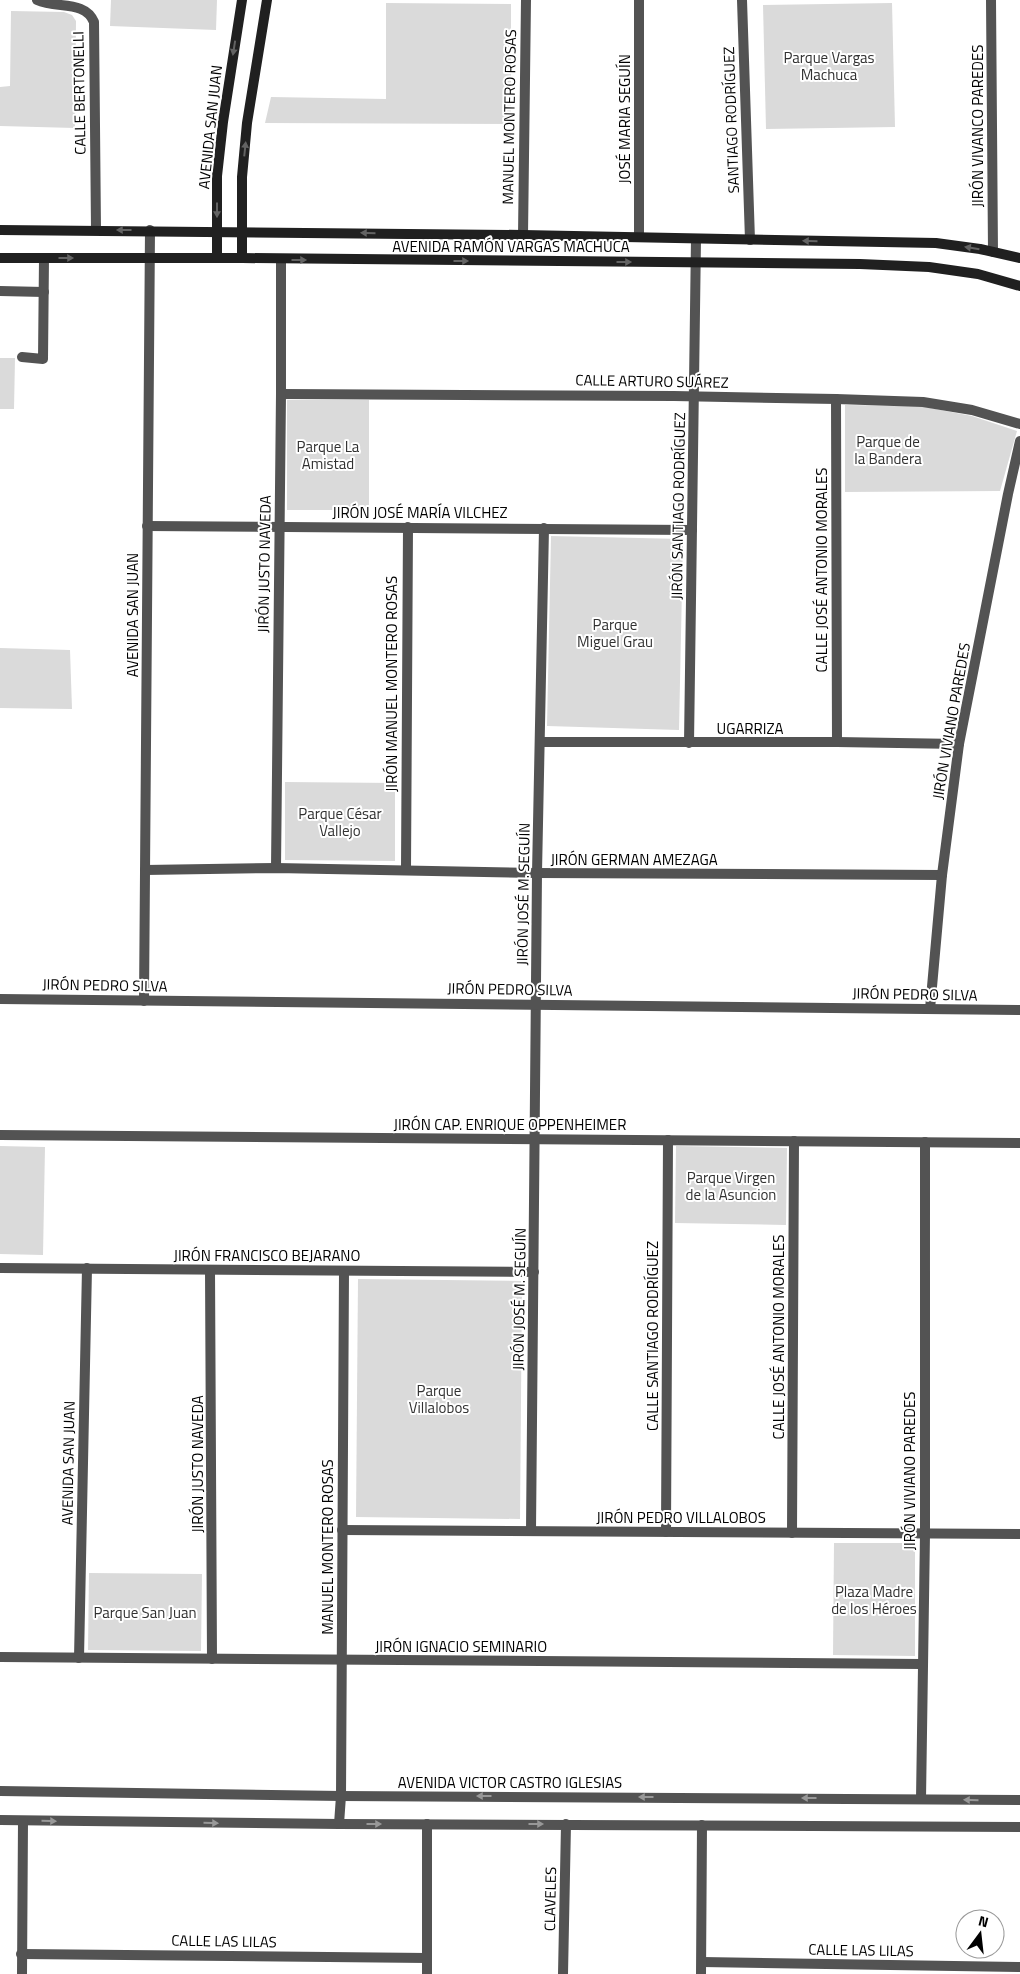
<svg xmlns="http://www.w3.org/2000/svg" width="1020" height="1974" viewBox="0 0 1020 1974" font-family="'Titillium Web',sans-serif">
<rect width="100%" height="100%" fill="#fff"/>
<g fill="#dadada">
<path d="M111,0H217L216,30L110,26Z"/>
<path d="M386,3L511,4V124L265,123L271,97L386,99Z"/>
<path d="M892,3L895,127L766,129L763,5Z"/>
<path d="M11,11L64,12L72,15L76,21L75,128L0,126V87L10,86Z"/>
<path d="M0,358H15L14,409H0Z"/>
<rect x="287" y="400" width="82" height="110"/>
<path d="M845,405L920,406L972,416L1017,431L1000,491L845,492Z"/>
<path d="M551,536L683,539L679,730L547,726Z"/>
<path d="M0,648L70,650L72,709L0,708Z"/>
<path d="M285,782L395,783V861L285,860Z"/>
<path d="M0,1146L45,1147L43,1255L0,1254Z"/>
<path d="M676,1146L787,1148L786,1225L675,1223Z"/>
<path d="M358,1279L522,1281L520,1519L356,1517Z"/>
<path d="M834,1543H915V1656L833,1655Z"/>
<path d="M89,1573L202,1574L201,1651L88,1650Z"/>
</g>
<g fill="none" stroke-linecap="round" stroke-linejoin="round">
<g stroke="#535353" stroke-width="10">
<path d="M0,291L44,292"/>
<path d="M22,357L43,359L44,258"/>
</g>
<g stroke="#535353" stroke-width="10">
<path d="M37,0C57,9 85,0 94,22L96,230"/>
<path d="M742,0L750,240"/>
<path d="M991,0L993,252"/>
<path d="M523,235L526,0"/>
<path d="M639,237V0"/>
<path d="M281,394L674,396L836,399L923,402L972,410L1020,424"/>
<path d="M836,399L837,742"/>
<path d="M147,526L692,530"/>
<path d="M541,742H837L959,744"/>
<path d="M689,743L696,239"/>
<path d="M276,868L281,394V260"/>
<path d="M145,870L276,868L537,873L942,875"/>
<path d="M406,870L408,527"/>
<path d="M144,1001L150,230"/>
<path d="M930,1009L942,875L959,744L1008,494L1020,441"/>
<path d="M0,1135L1020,1143"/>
<path d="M0,1268L534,1272"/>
<path d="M210,1270L212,1659"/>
<path d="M342,1530L1020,1534"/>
<path d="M531,1531L537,873L544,528"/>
<path d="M666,1532L668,1140"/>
<path d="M792,1533L794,1141"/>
<path d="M0,1657L922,1664"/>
<path d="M79,1658L87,1268"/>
<path d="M921,1799L925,1534V1142"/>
<path d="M339,1824L341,1796L344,1271"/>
<path d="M21,1954L427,1958"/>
<path d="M702,1962L1020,1967"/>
<path d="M427,1974V1824"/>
<path d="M563,1974L566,1824"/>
<path d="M701,1974L702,1825"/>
</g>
<g stroke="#535353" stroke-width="10">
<path d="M0,999L1020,1010"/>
<path d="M0,1791L341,1796L1020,1800"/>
<path d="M0,1820L339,1824L1020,1827"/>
<path d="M22,1974L23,1821"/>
</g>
<g stroke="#202020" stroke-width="10">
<path d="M0,230L523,235L936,243L980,249L1020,258"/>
<path d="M0,258H242L860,264L929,267L978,274L1020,286"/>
<path d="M217,258V176L223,122L242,0"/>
<path d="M242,258V177L247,123L267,0"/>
</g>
</g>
<defs><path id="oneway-solid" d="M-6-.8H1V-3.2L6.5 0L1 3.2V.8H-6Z" transform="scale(1.25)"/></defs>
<g fill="#636363">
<use href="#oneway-solid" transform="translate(234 48) rotate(99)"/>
<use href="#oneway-solid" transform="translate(245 149) rotate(-84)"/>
<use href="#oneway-solid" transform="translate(217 210) rotate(90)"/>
<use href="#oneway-solid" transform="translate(124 230) rotate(-180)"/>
<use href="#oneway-solid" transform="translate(368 233) rotate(-179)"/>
<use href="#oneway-solid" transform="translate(810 241) rotate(-179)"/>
<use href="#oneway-solid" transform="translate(972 248) rotate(-171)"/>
<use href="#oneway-solid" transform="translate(66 258)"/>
<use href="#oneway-solid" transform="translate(299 260)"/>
<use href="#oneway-solid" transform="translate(461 261)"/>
<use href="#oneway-solid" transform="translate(624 262)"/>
</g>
<g fill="#989898">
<use href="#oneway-solid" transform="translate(484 1796) rotate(-180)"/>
<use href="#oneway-solid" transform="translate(646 1797) rotate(-180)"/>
<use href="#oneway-solid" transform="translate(809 1798) rotate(-180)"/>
<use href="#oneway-solid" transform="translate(971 1800) rotate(-179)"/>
<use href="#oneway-solid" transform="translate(49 1821) rotate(1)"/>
<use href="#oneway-solid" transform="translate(211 1823) rotate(1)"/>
<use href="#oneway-solid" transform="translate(374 1824)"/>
<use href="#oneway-solid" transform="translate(536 1824)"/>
</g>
<g text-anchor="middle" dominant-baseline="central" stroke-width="4" stroke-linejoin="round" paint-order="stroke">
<g font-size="15" fill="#313131" stroke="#fff">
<text x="829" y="57">Parque Vargas<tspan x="829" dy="17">Machuca</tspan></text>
<text x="888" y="441">Parque de<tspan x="888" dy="17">la Bandera</tspan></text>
<text x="328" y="446">Parque La<tspan x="328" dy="17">Amistad</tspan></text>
<text x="615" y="624">Parque<tspan x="615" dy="17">Miguel Grau</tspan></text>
<text x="340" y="813">Parque César<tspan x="340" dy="17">Vallejo</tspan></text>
<text x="731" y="1177">Parque Virgen<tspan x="731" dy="17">de la Asuncion</tspan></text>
<text x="439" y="1390">Parque<tspan x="439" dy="17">Villalobos</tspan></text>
<text x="874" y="1591">Plaza Madre<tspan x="874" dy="17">de los Héroes</tspan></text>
<text x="145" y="1612">Parque San Juan</text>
</g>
<g font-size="15" fill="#000" stroke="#fff">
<text transform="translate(79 93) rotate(-91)">CALLE BERTONELLI</text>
<text transform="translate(509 117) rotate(-89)">MANUEL MONTERO ROSAS</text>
<text transform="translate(624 119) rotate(-90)">JOSÉ MARIA SEGUÍN</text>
<text transform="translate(731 120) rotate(-92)">SANTIAGO RODRÍGUEZ</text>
<text transform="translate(977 126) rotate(-90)">JIRÓN VIVANCO PAREDES</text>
<text transform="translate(210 127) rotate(-84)">AVENIDA SAN JUAN</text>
<text x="511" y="246">AVENIDA RAMÓN VARGAS MACHUCA</text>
<text transform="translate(652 381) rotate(1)">CALLE ARTURO SUÁREZ</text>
<text transform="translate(678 506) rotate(-89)">JIRÓN SANTIAGO RODRÍGUEZ</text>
<text x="420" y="512">JIRÓN JOSÉ MARÍA VILCHEZ</text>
<text transform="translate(264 564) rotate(-89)">JIRÓN JUSTO NAVEDA</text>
<text transform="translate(821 570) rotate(-90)">CALLE JOSÉ ANTONIO MORALES</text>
<text transform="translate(132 615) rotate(-90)">AVENIDA SAN JUAN</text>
<text transform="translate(391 684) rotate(-90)">JIRÓN MANUEL MONTERO ROSAS</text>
<text transform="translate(951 721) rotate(-80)">JIRÓN VIVIANO PAREDES</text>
<text x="750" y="728">UGARRIZA</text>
<text x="634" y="859">JIRÓN GERMAN AMEZAGA</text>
<text transform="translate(523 894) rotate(-89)">JIRÓN JOSÉ M. SEGUÍN</text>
<text transform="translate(105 985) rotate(1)">JIRÓN PEDRO SILVA</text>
<text transform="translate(510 989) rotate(1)">JIRÓN PEDRO SILVA</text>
<text transform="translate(915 994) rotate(1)">JIRÓN PEDRO SILVA</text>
<text x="510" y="1124">JIRÓN CAP. ENRIQUE OPPENHEIMER</text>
<text x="267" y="1255">JIRÓN FRANCISCO BEJARANO</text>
<text transform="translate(519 1299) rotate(-89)">JIRÓN JOSÉ M. SEGUÍN</text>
<text transform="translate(652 1336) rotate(-90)">CALLE SANTIAGO RODRÍGUEZ</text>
<text transform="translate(778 1337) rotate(-90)">CALLE JOSÉ ANTONIO MORALES</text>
<text transform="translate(68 1463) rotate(-89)">AVENIDA SAN JUAN</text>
<text transform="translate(197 1464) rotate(-90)">JIRÓN JUSTO NAVEDA</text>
<text transform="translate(909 1471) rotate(-90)">JIRÓN VIVIANO PAREDES</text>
<text x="681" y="1517">JIRÓN PEDRO VILLALOBOS</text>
<text transform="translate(327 1547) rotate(-90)">MANUEL MONTERO ROSAS</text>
<text x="461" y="1646">JIRÓN IGNACIO SEMINARIO</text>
<text x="510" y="1782">AVENIDA VICTOR CASTRO IGLESIAS</text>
<text transform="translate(550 1899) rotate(-89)">CLAVELES</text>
<text transform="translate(224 1941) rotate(1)">CALLE LAS LILAS</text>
<text transform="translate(861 1950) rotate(1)">CALLE LAS LILAS</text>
</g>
</g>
<g transform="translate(980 1934) rotate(15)"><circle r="24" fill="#ffffff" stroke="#999999"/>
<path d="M0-4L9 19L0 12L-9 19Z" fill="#000000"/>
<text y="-8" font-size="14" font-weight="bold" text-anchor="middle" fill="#000000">N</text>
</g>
</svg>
